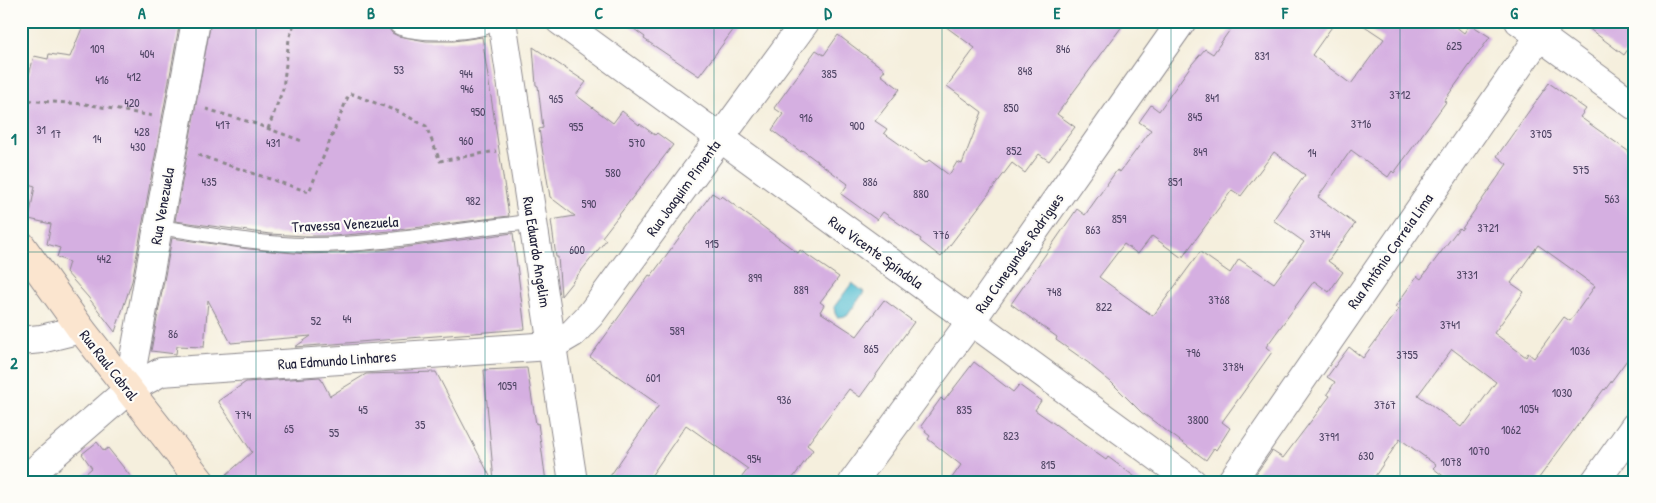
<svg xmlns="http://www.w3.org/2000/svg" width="1656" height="503" viewBox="0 0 1656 503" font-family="'Patrick Hand',sans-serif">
<rect width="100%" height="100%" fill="#fdfcf7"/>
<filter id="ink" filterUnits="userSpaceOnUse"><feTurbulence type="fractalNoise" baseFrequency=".02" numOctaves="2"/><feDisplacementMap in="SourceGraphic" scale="10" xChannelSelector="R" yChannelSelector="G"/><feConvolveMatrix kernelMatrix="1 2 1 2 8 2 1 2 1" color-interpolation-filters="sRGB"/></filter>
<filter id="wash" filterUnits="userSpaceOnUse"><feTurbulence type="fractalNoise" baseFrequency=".0096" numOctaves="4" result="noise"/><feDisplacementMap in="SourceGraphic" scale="20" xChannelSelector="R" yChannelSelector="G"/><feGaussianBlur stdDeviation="1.12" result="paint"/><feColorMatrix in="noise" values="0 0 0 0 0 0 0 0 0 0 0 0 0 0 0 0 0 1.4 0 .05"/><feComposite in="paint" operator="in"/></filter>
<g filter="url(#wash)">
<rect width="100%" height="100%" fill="#f5efdd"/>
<path fill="#55bed1" stroke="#3c7086" d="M852,283L864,292L847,316L837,317L835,313L834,307Z"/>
<g id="blocks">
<g fill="#d5afe1" fill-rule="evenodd">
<path d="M85,21H180L132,281L115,332L88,297L66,272L69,262L57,257L60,248L47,244L51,224L29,219L35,186L21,182V105L34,56L48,59L49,54L70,57Z"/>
<path d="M211,21H371L388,27L392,33L398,36L426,41H454L482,37L509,216L390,231L334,236H306L270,234L175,221Z"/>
<path d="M623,21H740L699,76L644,39L645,37Z"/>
<path d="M938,21H1126L1057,114L1075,127L1049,161L1039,154L1025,173L1012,163L941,257L920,241L921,239L883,212L877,220L841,194L848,184L802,150L801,152L772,130L783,114L774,108L816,50L824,55L838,35L885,70L881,75L900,89L875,121L887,129L884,133L926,163L929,160L949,175L957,162L962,164L982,112L947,86L975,48Z"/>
<path d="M1236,21H1336L1312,55L1351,84L1384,39L1357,21H1449L1464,33L1470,24L1490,37L1444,101L1446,102L1394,173L1392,171L1388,177L1351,150L1318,197L1355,224L1328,261L1343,272L1329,292L1314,281L1266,347L1272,352L1222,422L1230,428L1216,450L1214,448L1206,460L1141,412L1111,382L1090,365V364L1056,340L1057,337L1011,304L1077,209L1085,215L1117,170L1120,172L1151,130L1139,122L1151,105L1159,111L1192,64L1205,49L1213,54ZM1274,152L1305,175L1273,220L1304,242L1274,283L1239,259L1230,273L1200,252L1153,316L1099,277L1124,244L1138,254L1152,236L1182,258L1232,190L1241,196Z"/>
<path d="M1579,21H1635V39L1624,55Z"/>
<path d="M533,47L586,82L576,95L613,123L622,111L639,125L640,124L655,135L657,133L673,145L602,237L606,240L561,296L558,257H556L551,220L575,216L550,197L539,129L543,128L538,86L536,85Z"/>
<path d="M1549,83L1586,109L1580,117L1635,156V349L1605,390L1604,389L1536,482H1451L1433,468L1436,465L1400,439L1371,482H1250L1272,451L1283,458L1330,396L1327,394L1335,382L1327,377L1349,347L1363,358L1399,309L1395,307L1417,276L1421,279L1459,228L1461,230L1507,164L1497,156ZM1538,245L1595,286L1570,321L1564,317L1534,358L1528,353L1526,357L1494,333L1524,292L1511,283ZM1452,349L1496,382L1465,424L1464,423L1461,427L1418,395Z"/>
<path d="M712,193L720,198L722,196L798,253L800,250L839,277L820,302L824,305L820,312L857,336L884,300L914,322L860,397L849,389L807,445L813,450L790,482H738L748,469L686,425L647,482H606L659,405L590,357L649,275L651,276Z"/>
<path d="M513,233L525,329L295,347L311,336L231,343L208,300L204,347L177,346L176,354L151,351L172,238L249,249L306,254L335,253L392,249Z"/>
<path d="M974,362L1013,392L1019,385L1041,401L1035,410L1106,460L1108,457L1142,482H949L961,465L928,439L930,436L925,432L926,430L921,426L941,398L944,401Z"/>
<path d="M527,368L536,424L538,423L546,482H494L484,370Z"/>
<path d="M436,372L493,482H218L252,452L218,401L246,382L320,377L330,396L366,374Z"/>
<path d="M97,442L104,451L108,448L135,482H76L92,468L82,454Z"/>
</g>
</g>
</g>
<g filter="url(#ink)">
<use href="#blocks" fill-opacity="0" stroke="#8c888c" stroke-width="1"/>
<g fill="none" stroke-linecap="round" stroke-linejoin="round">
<defs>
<path id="lane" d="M159,227C207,234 256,244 306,245C382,246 457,229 532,222"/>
<g id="street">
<path d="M402,21C425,28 459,26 482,21"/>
<path d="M502,21L573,482"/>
<path d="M560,21L1192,482"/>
<path d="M1519,21L1635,106"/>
<path d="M21,341L41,339L81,329"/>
<path d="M128,390L196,21"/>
<path d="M22,482L128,390L161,372L551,346L573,333L591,314L806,21"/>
<path d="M853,482L971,321L1182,21"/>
<path d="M1231,482L1550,21"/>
<path d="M1595,482L1635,426"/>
</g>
<path id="secondary" d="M21,245L81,329L201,482"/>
</defs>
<use href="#lane" stroke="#8c888c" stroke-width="16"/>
<use href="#street" stroke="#8c888c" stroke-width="30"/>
<use href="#secondary" stroke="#8c888c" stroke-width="30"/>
<g stroke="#8c888c" stroke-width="3" stroke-dasharray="4 4" stroke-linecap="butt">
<path d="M21,100L85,104L153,116"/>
<path d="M206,109L253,123L302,141"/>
<path d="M268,129L283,89L289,39L295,21"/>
<path d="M198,155L309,192L349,94H352L399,112L426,126L440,161L496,151"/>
</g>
<use href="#lane" stroke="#fff" stroke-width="14"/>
<use href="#street" stroke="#fff" stroke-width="28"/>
<use href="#secondary" stroke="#fbe5cf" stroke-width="28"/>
</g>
</g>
<path fill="none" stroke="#0f766e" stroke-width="1" stroke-opacity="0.55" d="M256,21V482M485,21V482M714,21V482M942,21V482M1171,21V482M1400,21V482M21,252H1635"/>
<g text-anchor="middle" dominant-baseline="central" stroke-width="4.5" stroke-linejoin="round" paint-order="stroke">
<g font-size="12" fill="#4f4564">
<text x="1454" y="45">625</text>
<text x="97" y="48">109</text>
<text x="1063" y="48">846</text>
<text x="147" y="53">404</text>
<text x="1262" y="55">831</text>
<text x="399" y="69">53</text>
<text x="1025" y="70">848</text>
<text x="466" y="73">944</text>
<text x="829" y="73">385</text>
<text x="134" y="76">412</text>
<text x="102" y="79">416</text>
<text x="467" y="88">946</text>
<text x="1400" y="94">3712</text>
<text x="1212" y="97">841</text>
<text x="556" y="98">965</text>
<text x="132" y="102">420</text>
<text x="1011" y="107">850</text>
<text x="478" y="111">950</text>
<text x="1195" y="116">845</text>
<text x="806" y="117">916</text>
<text x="1361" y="123">3716</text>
<text x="223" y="124">417</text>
<text x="857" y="125">900</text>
<text x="576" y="126">955</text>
<text x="41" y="129">31</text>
<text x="142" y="131">428</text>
<text x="56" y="133">17</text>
<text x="1541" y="133">3705</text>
<text x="97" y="138">14</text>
<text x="466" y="140">960</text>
<text x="273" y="142">431</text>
<text x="637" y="142">570</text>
<text x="138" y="146">430</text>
<text x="1014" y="150">852</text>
<text x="1200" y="151">849</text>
<text x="1312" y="152">14</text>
<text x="1581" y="169">575</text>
<text x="613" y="172">580</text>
<text x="209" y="181">435</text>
<text x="870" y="181">886</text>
<text x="1175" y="181">851</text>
<text x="921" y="193">880</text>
<text x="1612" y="198">563</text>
<text x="473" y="200">982</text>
<text x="589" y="203">590</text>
<text x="1119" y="218">859</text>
<text x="1488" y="227">3721</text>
<text x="1093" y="229">863</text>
<text x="1320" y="233">3744</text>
<text x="941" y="234">776</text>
<text x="712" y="243">915</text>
<text x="577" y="249">600</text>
<text x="104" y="258">442</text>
<text x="1467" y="274">3731</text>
<text x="755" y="277">899</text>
<text x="801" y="289">889</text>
<text x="1054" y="291">748</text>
<text x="1219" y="299">3768</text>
<text x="1104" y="306">822</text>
<text x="347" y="318">44</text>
<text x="316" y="320">52</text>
<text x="1450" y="324">3741</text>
<text x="677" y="330">589</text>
<text x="173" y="333">86</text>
<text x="871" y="348">865</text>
<text x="1580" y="350">1036</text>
<text x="1193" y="352">796</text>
<text x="1407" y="354">3755</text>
<text x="1233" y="366">3784</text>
<text x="653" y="377">601</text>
<text x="507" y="385">1059</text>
<text x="1562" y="392">1030</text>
<text x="784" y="399">936</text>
<text x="1385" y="404">3767</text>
<text x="1529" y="408">1054</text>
<text x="363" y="409">45</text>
<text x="964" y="409">835</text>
<text x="243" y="414">774</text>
<text x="1198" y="419">3800</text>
<text x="420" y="424">35</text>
<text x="289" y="428">65</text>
<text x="1511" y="429">1062</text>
<text x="334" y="432">55</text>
<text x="1011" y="435">823</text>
<text x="1329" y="436">3791</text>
<text x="1479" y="450">1070</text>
<text x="1366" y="455">630</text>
<text x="754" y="458">954</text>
<text x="1451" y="461">1078</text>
<text x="1048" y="464">815</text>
</g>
<g font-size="15" fill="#22223b" stroke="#fdfcf7">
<text transform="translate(683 188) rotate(-54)">Rua Joaquim Pimenta</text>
<text transform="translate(162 206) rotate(-80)">Rua Venezuela</text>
<text transform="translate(345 224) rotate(-3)">Travessa Venezuela</text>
<text transform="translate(1390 251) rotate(-55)">Rua Antônio Correia Lima</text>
<text transform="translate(537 252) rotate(81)">Rua Eduardo Angelim</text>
<text transform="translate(876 252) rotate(36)">Rua Vicente Spíndola</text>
<text transform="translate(1019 253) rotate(-55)">Rua Cunegundes Rodrigues</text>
<text transform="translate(337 360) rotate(-4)">Rua Edmundo Linhares</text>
<text transform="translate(109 365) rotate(52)">Rua Raul Cabral</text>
</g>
</g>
<rect width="1656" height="503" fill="none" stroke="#fdfcf7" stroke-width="55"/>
<rect x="28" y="28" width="1600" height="448" fill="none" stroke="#0f766e" stroke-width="2"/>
<g font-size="16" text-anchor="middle" font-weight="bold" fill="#0f766e">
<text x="142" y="19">A</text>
<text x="371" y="19">B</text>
<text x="599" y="19">C</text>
<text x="828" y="19">D</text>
<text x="1057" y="19">E</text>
<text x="1285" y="19">F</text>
<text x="1514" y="19">G</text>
<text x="14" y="145">1</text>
<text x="14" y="369">2</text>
</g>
</svg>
